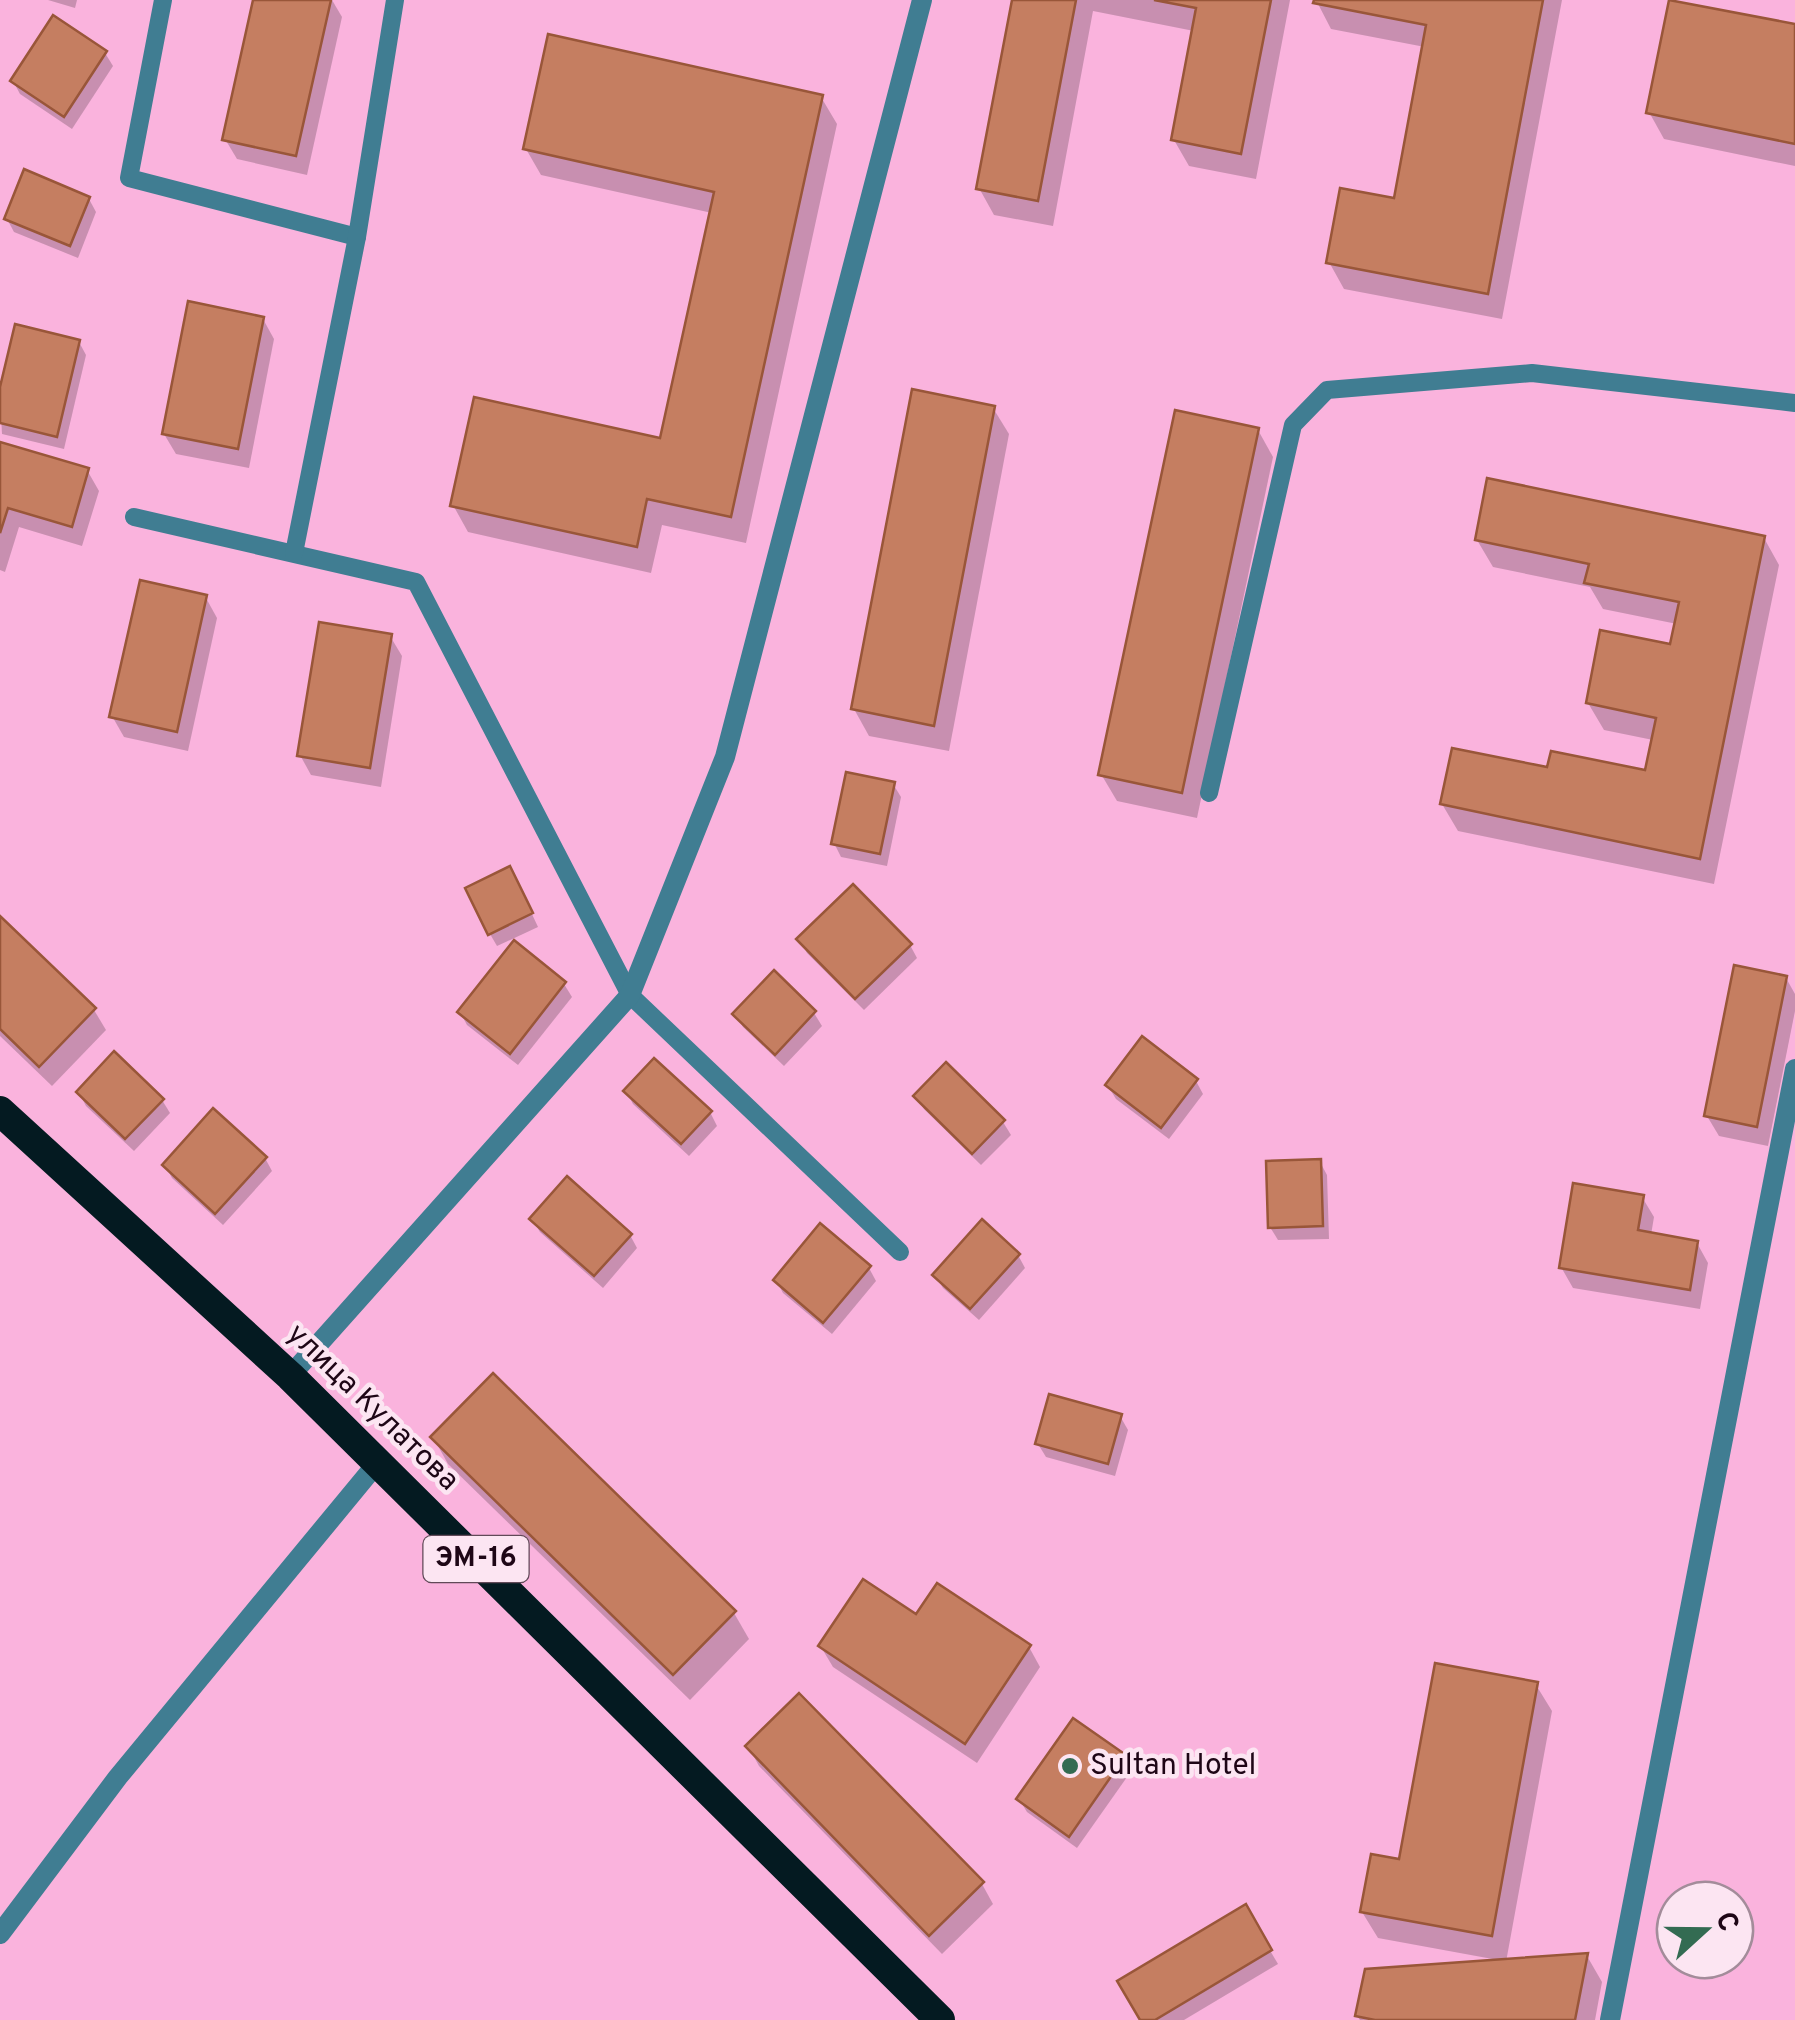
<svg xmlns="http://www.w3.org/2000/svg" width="1795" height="2020" viewBox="0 0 1795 2020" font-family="Overpass,sans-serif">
<rect width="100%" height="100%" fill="#fab3dd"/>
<g fill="#0003">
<path d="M48,0H77L75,8Z"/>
<path d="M256,0H332L342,17L307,175L237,159L225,139Z"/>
<path d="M1015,0H1290L1256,179L1189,166L1174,140L1194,31L1093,11L1053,226L994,215L979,188Z"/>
<path d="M1316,0H1562L1502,319L1344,289L1329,262L1396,201L1425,47L1331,29Z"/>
<path d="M1672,0L1795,26V166L1664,139L1649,112Z"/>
<path d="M105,53L113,66L72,129L20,94L13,81Z"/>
<path d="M821,97L837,124L746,543L662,525L651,573L468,532L453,505L662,441L712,213L541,175L526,149Z"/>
<path d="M89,199L96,212L78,258L14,232L7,219Z"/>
<path d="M263,319L274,339L249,468L176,454L164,434Z"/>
<path d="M79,342L86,355L64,449L2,434L0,398Z"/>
<path d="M993,408L1009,434L949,751L869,736L854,709Z"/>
<path d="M1258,430L1273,457L1197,818L1117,801L1101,774Z"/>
<path d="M0,445L87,470L99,491L82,546L19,527L5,572L0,570Z"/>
<path d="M1764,538L1779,565L1714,884L1458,831L1442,804L1549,770L1647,773L1653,740L1604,730L1588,703L1672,647L1677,624L1603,609L1590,587L1493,567L1477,540Z"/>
<path d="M206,598L217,618L188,751L124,737L112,716Z"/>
<path d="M390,636L402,656L381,787L311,775L300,755Z"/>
<path d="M893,784L901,797L887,866L841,857L834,843Z"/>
<path d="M517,882L538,927L497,946L490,934Z"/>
<path d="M0,919L94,1010L106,1030L52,1086L0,1036Z"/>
<path d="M800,940L910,945L917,958L864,1010L807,953Z"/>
<path d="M774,974L814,1013L822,1026L784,1066L743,1027L736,1014Z"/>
<path d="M1786,978L1795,994V1011L1768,1146L1719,1136L1707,1116Z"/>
<path d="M564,984L572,997L518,1065L467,1025L460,1012Z"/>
<path d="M1196,1081L1203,1094L1169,1139L1116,1099L1108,1086Z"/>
<path d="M626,1091L710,1112L717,1126L689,1156L633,1104Z"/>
<path d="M79,1093L162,1100L170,1113L134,1151L86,1106Z"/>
<path d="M916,1096L1003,1122L1011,1135L981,1165L924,1109Z"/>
<path d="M265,1158L272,1171L223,1225L172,1178L165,1165Z"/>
<path d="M1320,1162L1327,1175L1329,1239L1278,1240L1270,1227Z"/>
<path d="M1642,1197L1654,1217L1651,1235L1697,1243L1708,1263L1700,1309L1573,1288L1561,1267Z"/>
<path d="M532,1219L630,1235L637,1248L603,1288L540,1232Z"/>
<path d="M1018,1255L1025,1268L979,1320L943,1288L935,1275Z"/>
<path d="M869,1268L876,1281L832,1334L783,1293L776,1280Z"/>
<path d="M1120,1416L1128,1430L1115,1476L1046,1457L1038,1444Z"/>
<path d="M433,1437L734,1613L749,1639L690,1700L448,1464Z"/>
<path d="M917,1618L1029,1647L1040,1667L977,1763L833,1667L821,1647Z"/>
<path d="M1536,1685L1552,1711L1506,1962L1587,1956L1602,1982L1595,2020H1360L1357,2016L1498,1960L1378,1938L1362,1912Z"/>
<path d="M748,1746L982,1884L993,1904L942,1954L759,1766Z"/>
<path d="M1125,1757L1132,1770L1077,1848L1027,1812L1019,1799Z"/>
<path d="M1245,1908L1278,1964L1184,2020H1143Z"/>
</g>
<g fill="#c57e61" stroke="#995639" stroke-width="2.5">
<path d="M253,0H331L296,156L222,140Z"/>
<path d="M1012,0H1076L1038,201L976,189Z"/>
<path d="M1154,0H1271L1241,154L1171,140L1196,8Z"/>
<path d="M1314,0H1543L1488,294L1326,263L1340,188L1394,198L1426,25L1313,3Z"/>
<path d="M1669,0L1795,24V144L1646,113Z"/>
<path d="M53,15L107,51L64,117L10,81Z"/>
<path d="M548,34L823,95L731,517L647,499L637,547L450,506L474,397L660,438L714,192L523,149Z"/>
<path d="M24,169L90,197L70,246L4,219Z"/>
<path d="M188,301L264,317L238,449L162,434Z"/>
<path d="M15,324L80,340L57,437L0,423V387Z"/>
<path d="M912,389L995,406L934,726L851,709Z"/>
<path d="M1175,410L1259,428L1182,793L1098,775Z"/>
<path d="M0,442L89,468L72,527L8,508L0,533Z"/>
<path d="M1487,478L1765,536L1700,859L1440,804L1452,748L1547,767L1551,751L1645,770L1656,718L1586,703L1600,630L1670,644L1679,602L1584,583L1589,564L1475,540Z"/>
<path d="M140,580L207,595L177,732L109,717Z"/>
<path d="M319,622L392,634L370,768L297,756Z"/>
<path d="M846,772L895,782L880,854L831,844Z"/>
<path d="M510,866L533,913L488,935L465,888Z"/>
<path d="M853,884L912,944L855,999L796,939Z"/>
<path d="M0,916L96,1008L39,1067L0,1029Z"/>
<path d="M514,940L566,982L510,1054L457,1012Z"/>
<path d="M1734,965L1787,976L1757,1127L1704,1116Z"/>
<path d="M774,970L816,1011L775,1055L732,1014Z"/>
<path d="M1142,1036L1198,1079L1161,1128L1105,1085Z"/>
<path d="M114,1051L164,1099L125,1139L76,1092Z"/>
<path d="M654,1058L712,1111L681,1144L623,1091Z"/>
<path d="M946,1062L1005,1120L972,1154L913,1096Z"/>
<path d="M213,1108L267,1157L215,1214L162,1165Z"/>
<path d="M1321,1159L1323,1226L1268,1228L1266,1161Z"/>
<path d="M567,1176L632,1234L594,1276L529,1219Z"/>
<path d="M1573,1183L1644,1195L1638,1230L1698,1241L1690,1290L1559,1268Z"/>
<path d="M982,1219L1020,1254L970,1309L932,1275Z"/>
<path d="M820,1223L871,1266L823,1323L773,1280Z"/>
<path d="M493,1373L736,1611L673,1675L430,1437Z"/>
<path d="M1049,1394L1122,1414L1108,1464L1035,1444Z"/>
<path d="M863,1579L916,1614L937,1583L1031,1645L965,1744L818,1646Z"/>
<path d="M1435,1663L1538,1682L1492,1936L1360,1912L1371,1854L1399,1859Z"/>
<path d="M799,1693L984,1882L929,1936L745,1746Z"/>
<path d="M1073,1718L1126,1755L1069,1837L1016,1799Z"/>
<path d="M1246,1904L1272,1950L1155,2020H1140L1117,1981Z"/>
<path d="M1588,1953L1575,2020H1375L1355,2016L1365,1969Z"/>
</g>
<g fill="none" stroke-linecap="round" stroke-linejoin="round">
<g stroke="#407d92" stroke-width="18">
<path d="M163,0L129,178L357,237"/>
<path d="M134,517L416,582L630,995L900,1252"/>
<path d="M294,553L357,237L395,0"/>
<path d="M1209,793L1293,425L1327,390L1532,373L1795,403"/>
</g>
<g stroke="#407d92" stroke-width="20">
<path d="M290,1376L630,995L725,757L922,0"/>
<path d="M0,1934L118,1777L378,1462"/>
<path d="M1610,2020L1795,1069"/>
</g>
<path stroke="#041a21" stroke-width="30" d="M0,1111L290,1376L940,2020"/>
</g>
<circle fill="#336b52" stroke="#fce5f2" stroke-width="4" cx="1070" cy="1766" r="10"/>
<g text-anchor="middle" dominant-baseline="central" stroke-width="9" stroke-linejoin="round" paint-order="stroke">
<rect fill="#fce5f2" stroke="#614958" stroke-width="2.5" x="423.5" y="1536" width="105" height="46" rx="8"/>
<g font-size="28" font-weight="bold" fill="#1e0616">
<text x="476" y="1559">ЭМ-16</text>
</g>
<g font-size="30" fill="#1e0616" stroke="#fce5f2">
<text transform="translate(372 1408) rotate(44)">улица Кулатова</text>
</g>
<g font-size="30" fill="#1e0616" stroke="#fce5f2" text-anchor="start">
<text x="1090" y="1766">Sultan Hotel</text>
</g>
</g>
<g transform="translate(1705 1930) rotate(69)"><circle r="48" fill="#fce5f2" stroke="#a38c9a" stroke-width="2.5"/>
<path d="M0-8L18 38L0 25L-18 38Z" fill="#336b52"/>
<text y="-15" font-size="28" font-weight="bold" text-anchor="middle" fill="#1e0616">С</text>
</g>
</svg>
